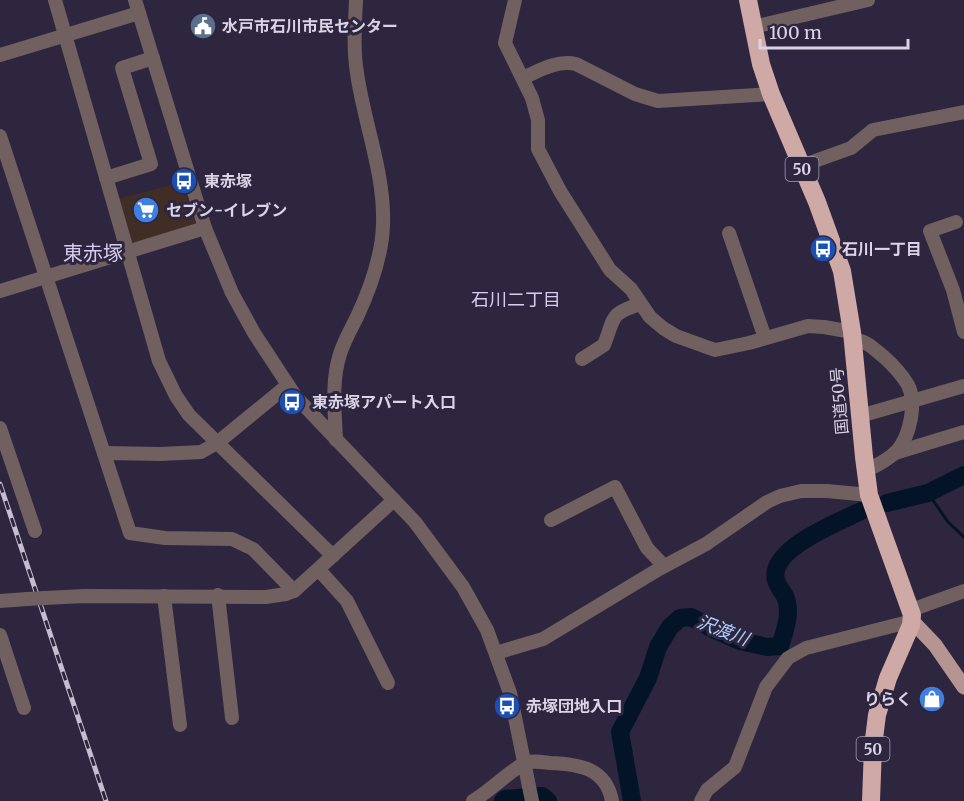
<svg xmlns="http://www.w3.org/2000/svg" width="964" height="801" viewBox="0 0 964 801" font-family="Merriweather,'Noto Sans JP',serif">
<rect width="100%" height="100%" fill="#2e253f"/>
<path fill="#402e26" d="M183,182L195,223L191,227L135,244L130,241L118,199Z"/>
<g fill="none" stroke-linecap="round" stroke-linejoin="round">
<path stroke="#031427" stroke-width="3" d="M928,493L948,522L964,537"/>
<g stroke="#031427" stroke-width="18">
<path d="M887,503L928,493L964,475"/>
<path d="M503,801L505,799L542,796L548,801"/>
<path d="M632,801L620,732L648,678L658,647L670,627L680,618L691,617L715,630L740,641L767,647L780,646C785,631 792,612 785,596C782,591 778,587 776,580C768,549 839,522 861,511"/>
</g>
<g stroke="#70605f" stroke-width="14">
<path d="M55,0L159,361L176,396L189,415L333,556"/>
<path d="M135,0L205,228L232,293L254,333L296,397L415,522L463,587L487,630L510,693L532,801"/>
<path d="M515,0L505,43L532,98L538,120V149L560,191L610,270L631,289L650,317L663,328L676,336L715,350L749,343L808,326L824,327L852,332"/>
<path d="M753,27L868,0"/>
<path d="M0,55L139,13"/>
<path d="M523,78C540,70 557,60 576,64L635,94L658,101L771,94"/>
<path d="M0,136L130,533L165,538L232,539L253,549L294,591"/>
<path d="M801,166L851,148L873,130L964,112"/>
<path d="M106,178L151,164L122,68L153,58"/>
<path d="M956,222L930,231L953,290L964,332"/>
<path d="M729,233L765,338"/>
<path d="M0,291L205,228"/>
<path d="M853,339C867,341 873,348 884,357C893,365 902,375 908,385C917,403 910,436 897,451C888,460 876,466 865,471"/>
<path d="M582,359L604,345C615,317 609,314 640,304"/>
<path d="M860,416L964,386"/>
<path d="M0,428L35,531"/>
<path d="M336,440C335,412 331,382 340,354C344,341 351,329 357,317C370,289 382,257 383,225C385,174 364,123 357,73C353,49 355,24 356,0"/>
<path d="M104,453L160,454L201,452L217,443L288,385"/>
<path d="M895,453L964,432"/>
<path d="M551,520L615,487L647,548L664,566"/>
<path d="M319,570L347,601L388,683"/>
<path d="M218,595L232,718"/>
<path d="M164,596L180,725"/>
<path d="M45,598L84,596L266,597L286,594L294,591L394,500"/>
<path d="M0,601L27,599"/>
<path d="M911,610L964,591"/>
<path d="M0,635L24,708"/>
<path d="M496,653L543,639L659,569L706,544L767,502L780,496L801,491H827L869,495"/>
<path d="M473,801C491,790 505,775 523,764C530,760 542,762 550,763C579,764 606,768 612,801"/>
<path d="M701,801L707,790L735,767L766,687L788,658L806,648L912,621"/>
</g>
<path stroke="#b49591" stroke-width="15" d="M912,621L935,645L964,687"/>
<path stroke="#cfa9a5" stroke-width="18" d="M748,0L761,64L771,94L817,202L842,271L852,332L864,457L869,495L912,615L911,625L888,678L877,715L873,747L871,801"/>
<defs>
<path id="rail" d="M0,484L106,801"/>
</defs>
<use href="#rail" stroke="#c3bed0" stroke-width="5"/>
<use href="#rail" stroke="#2e253f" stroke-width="3" stroke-dasharray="9" stroke-linecap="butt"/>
<path stroke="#70605f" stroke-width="14" d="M27,599L45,598"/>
</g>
<defs>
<symbol id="civic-disc" viewBox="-11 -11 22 22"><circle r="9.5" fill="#5c6f8a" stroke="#2e253f"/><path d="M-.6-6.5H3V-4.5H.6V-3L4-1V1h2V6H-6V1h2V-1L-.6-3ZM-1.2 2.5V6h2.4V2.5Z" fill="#fff"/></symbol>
<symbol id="bus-disc" viewBox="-11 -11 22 22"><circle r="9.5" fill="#1a4fb4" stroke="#2e253f"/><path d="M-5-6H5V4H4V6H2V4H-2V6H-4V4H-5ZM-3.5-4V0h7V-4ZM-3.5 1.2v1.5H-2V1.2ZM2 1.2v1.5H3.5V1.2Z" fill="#fff"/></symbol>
<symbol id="supermarket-disc" viewBox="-11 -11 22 22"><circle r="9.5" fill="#3f7fe0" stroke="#2e253f"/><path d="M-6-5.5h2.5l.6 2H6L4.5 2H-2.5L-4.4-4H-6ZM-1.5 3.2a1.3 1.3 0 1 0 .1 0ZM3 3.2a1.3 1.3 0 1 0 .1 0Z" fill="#fff"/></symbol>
<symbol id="shop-disc" viewBox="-11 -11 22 22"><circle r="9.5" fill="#3f7fe0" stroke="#2e253f"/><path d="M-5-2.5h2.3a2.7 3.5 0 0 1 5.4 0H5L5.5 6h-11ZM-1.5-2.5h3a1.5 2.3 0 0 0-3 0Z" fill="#fff"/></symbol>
</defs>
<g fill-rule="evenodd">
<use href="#civic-disc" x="188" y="11" width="30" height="30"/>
<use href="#bus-disc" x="169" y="166" width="30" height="30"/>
<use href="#supermarket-disc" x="131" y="195" width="30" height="30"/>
<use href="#bus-disc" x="808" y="234" width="30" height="30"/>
<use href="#bus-disc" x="277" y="387" width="30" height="30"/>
<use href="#shop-disc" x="917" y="684" width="30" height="30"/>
<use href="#bus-disc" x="492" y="691" width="30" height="30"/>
</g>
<g text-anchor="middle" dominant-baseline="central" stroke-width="6" stroke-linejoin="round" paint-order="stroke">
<g fill="#2e253f" stroke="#a6a0b4" stroke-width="1.5">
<rect x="785.5" y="157" width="33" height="24" rx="4.5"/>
<rect x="856.5" y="737" width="33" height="24" rx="4.5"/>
</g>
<g font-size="15" font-weight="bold" fill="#dad5e6">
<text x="802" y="169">50</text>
<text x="873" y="749">50</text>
</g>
<g font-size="16" font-weight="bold" fill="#dad5e6" stroke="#2e253f" text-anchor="start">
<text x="222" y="26">水戸市石川市民センター</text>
<text x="204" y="181">東赤塚</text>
<text x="166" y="210">セブン-イレブン</text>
<text x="842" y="249">石川一丁目</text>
<text x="312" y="402">東赤塚アパート入口</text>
<text x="912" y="699" text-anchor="end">りらく</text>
<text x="526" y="706">赤塚団地入口</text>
</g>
<g font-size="16" fill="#dad5e6" stroke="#2e253f">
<text transform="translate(839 401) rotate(-95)">国道50号</text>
</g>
<g font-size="18" fill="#d7ccee" stroke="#2e253f">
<text x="516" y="299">石川二丁目</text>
</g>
<g font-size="18" font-style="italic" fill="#aad1fe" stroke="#2e253f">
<text transform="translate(723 630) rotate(21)">沢渡川</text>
</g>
<g font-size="20" fill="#d7ccee" stroke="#2e253f">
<text x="93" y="252">東赤塚</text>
</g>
</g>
<path d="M760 39v9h148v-9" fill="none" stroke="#dad5e6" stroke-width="3"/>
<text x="769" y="39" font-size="18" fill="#dad5e6" stroke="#2e253f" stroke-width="4.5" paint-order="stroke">100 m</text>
</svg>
